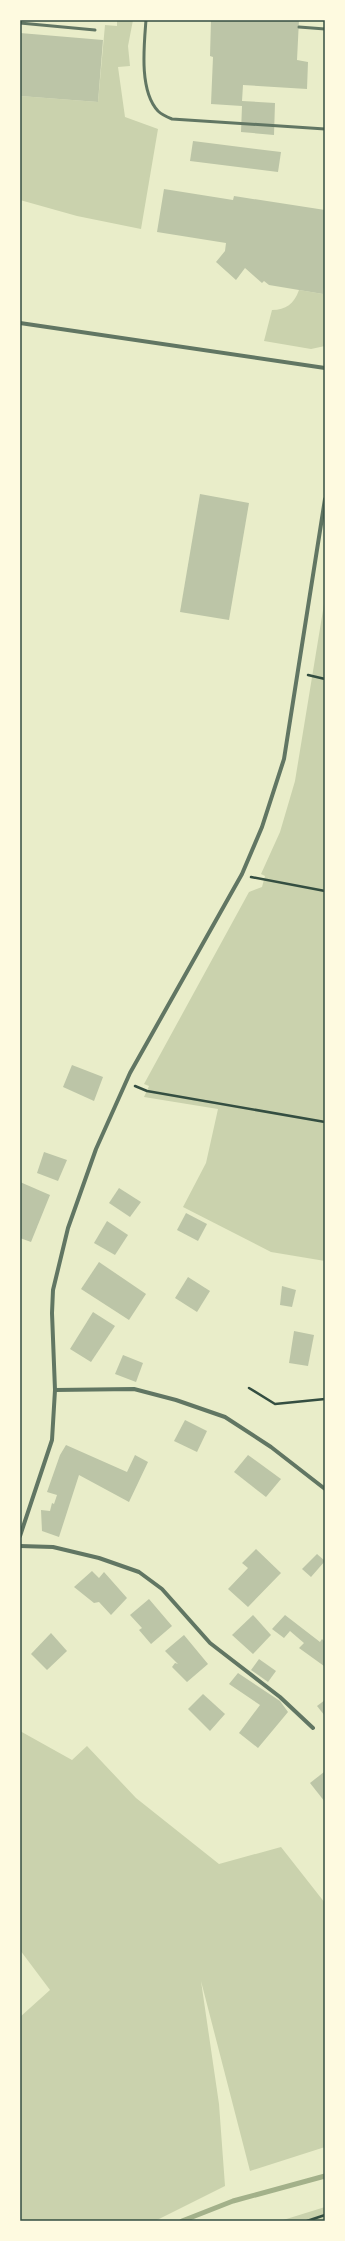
<svg xmlns="http://www.w3.org/2000/svg" width="345" height="2241" viewBox="0 0 345 2241" font-family="'Roboto Condensed',sans-serif">
<rect width="100%" height="100%" fill="#e9edc9"/>
<g fill="#cad2ad">
<path d="M117,20H133L128,46L130,66L118,67L125,117L158,129L141,229L77,216L20,200V96L98,102L105,25L117,26Z"/>
<path d="M325,281V346L311,349L264,341L272,310C286,310 294,304 299,290L323,294Z"/>
<path d="M325,598V1261L271,1252L183,1207L206,1163L218,1109L144,1097L149,1086L144,1084L249,892L262,887L265,876L261,874L280,832L295,781Z"/>
<path d="M20,1731L72,1760L87,1746L136,1798L219,1864L281,1847L325,1903V2147L250,2171L201,1981L219,2104L225,2186L155,2221H20V2017L50,1990L20,1950Z"/>
<path d="M325,2207V2221H280Z"/>
</g>
<g fill="none" stroke-linecap="round" stroke-linejoin="round">
<path stroke="#a3b18a" stroke-width="5" d="M182,2221L233,2201L325,2176"/>
</g>
<g fill="#bcc5a7">
<path d="M211,20H299L297,60L308,62L307,89L243,85L242,101L275,103L274,135L241,132L242,106L211,104L213,57L210,56Z"/>
<path d="M20,33L103,40L98,102L20,96Z"/>
<path d="M193,141L281,152L278,172L190,161Z"/>
<path d="M164,189L233,200L234,196L325,210V281L323,294L269,285L264,281L262,283L245,268L236,280L216,262L225,251L226,243L157,232Z"/>
<path d="M200,494L249,503L229,620L180,612Z"/>
<path d="M72,1065L103,1077L94,1101L63,1087Z"/>
<path d="M44,1152L67,1160L58,1181L37,1173Z"/>
<path d="M20,1182L50,1195L31,1242L20,1238Z"/>
<path d="M119,1188L141,1202L130,1217L109,1203Z"/>
<path d="M186,1213L207,1224L198,1241L177,1230Z"/>
<path d="M107,1221L128,1235L115,1255L94,1243Z"/>
<path d="M99,1262L146,1294L129,1320L81,1289Z"/>
<path d="M188,1277L210,1291L197,1312L175,1298Z"/>
<path d="M282,1286L296,1290L292,1307L280,1305Z"/>
<path d="M93,1312L115,1326L91,1362L70,1349Z"/>
<path d="M294,1331L314,1335L308,1366L289,1363Z"/>
<path d="M123,1355L143,1363L136,1382L115,1374Z"/>
<path d="M185,1420L207,1431L197,1452L174,1441Z"/>
<path d="M66,1445L127,1472L135,1455L148,1462L129,1502L79,1475L59,1537L42,1531L41,1510L50,1511L52,1503L54,1504L57,1495L47,1492L60,1455Z"/>
<path d="M248,1455L281,1479L266,1497L234,1472Z"/>
<path d="M256,1549L281,1573L248,1607L228,1589L248,1568L242,1563Z"/>
<path d="M317,1554L325,1561L311,1577L302,1569Z"/>
<path d="M92,1571L99,1578L104,1572L127,1598L111,1615L99,1602L94,1603L74,1587Z"/>
<path d="M149,1599L172,1626L151,1644L139,1630L142,1628L130,1615Z"/>
<path d="M253,1615L271,1635L253,1654L232,1635Z"/>
<path d="M285,1615L320,1642L322,1639L325,1642L324,1666L299,1648L304,1643L290,1631L284,1638L272,1629Z"/>
<path d="M51,1633L67,1651L47,1670L31,1654Z"/>
<path d="M184,1635L208,1664L187,1682L172,1667L175,1663L178,1664L165,1651Z"/>
<path d="M259,1659L276,1671L268,1682L251,1670Z"/>
<path d="M238,1673L280,1701L288,1712L258,1748L239,1733L260,1705L229,1684Z"/>
<path d="M203,1694L225,1714L210,1731L188,1709Z"/>
<path d="M325,1700V1716L317,1706Z"/>
<path d="M324,1772L325,1774V1802L310,1783Z"/>
</g>
<g fill="none" stroke-linecap="round" stroke-linejoin="round">
<g stroke="#344e41" stroke-width="2.5">
<path d="M308,675L325,679"/>
<path d="M251,877L325,891"/>
<path d="M135,1086L147,1091L325,1122"/>
<path d="M249,1388L275,1404L325,1399"/>
<path d="M307,2221L325,2215"/>
</g>
<g stroke="#617663" stroke-width="3">
<path d="M146,20C144,46 139,91 158,111C162,115 167,117 172,119L325,129"/>
<path d="M20,23L95,30"/>
<path d="M299,27L325,29"/>
</g>
<g stroke="#617663" stroke-width="4">
<path d="M20,323L325,368"/>
<path d="M55,1390L134,1389L176,1400L225,1417L271,1447L325,1489"/>
<path d="M20,1536L52,1440L55,1390L52,1313L53,1290L68,1228L96,1149L130,1073L242,874L262,827L284,759L325,499"/>
<path d="M20,1546L53,1547L99,1558L139,1572L162,1589L210,1643L280,1697L313,1728"/>
</g>
</g>
<rect width="345" height="2241" fill="none" stroke="#fefae0" stroke-width="42"/>
<rect x="21" y="21" width="303" height="2199" fill="none" stroke="#344e41" stroke-width="1.5"/>
</svg>
